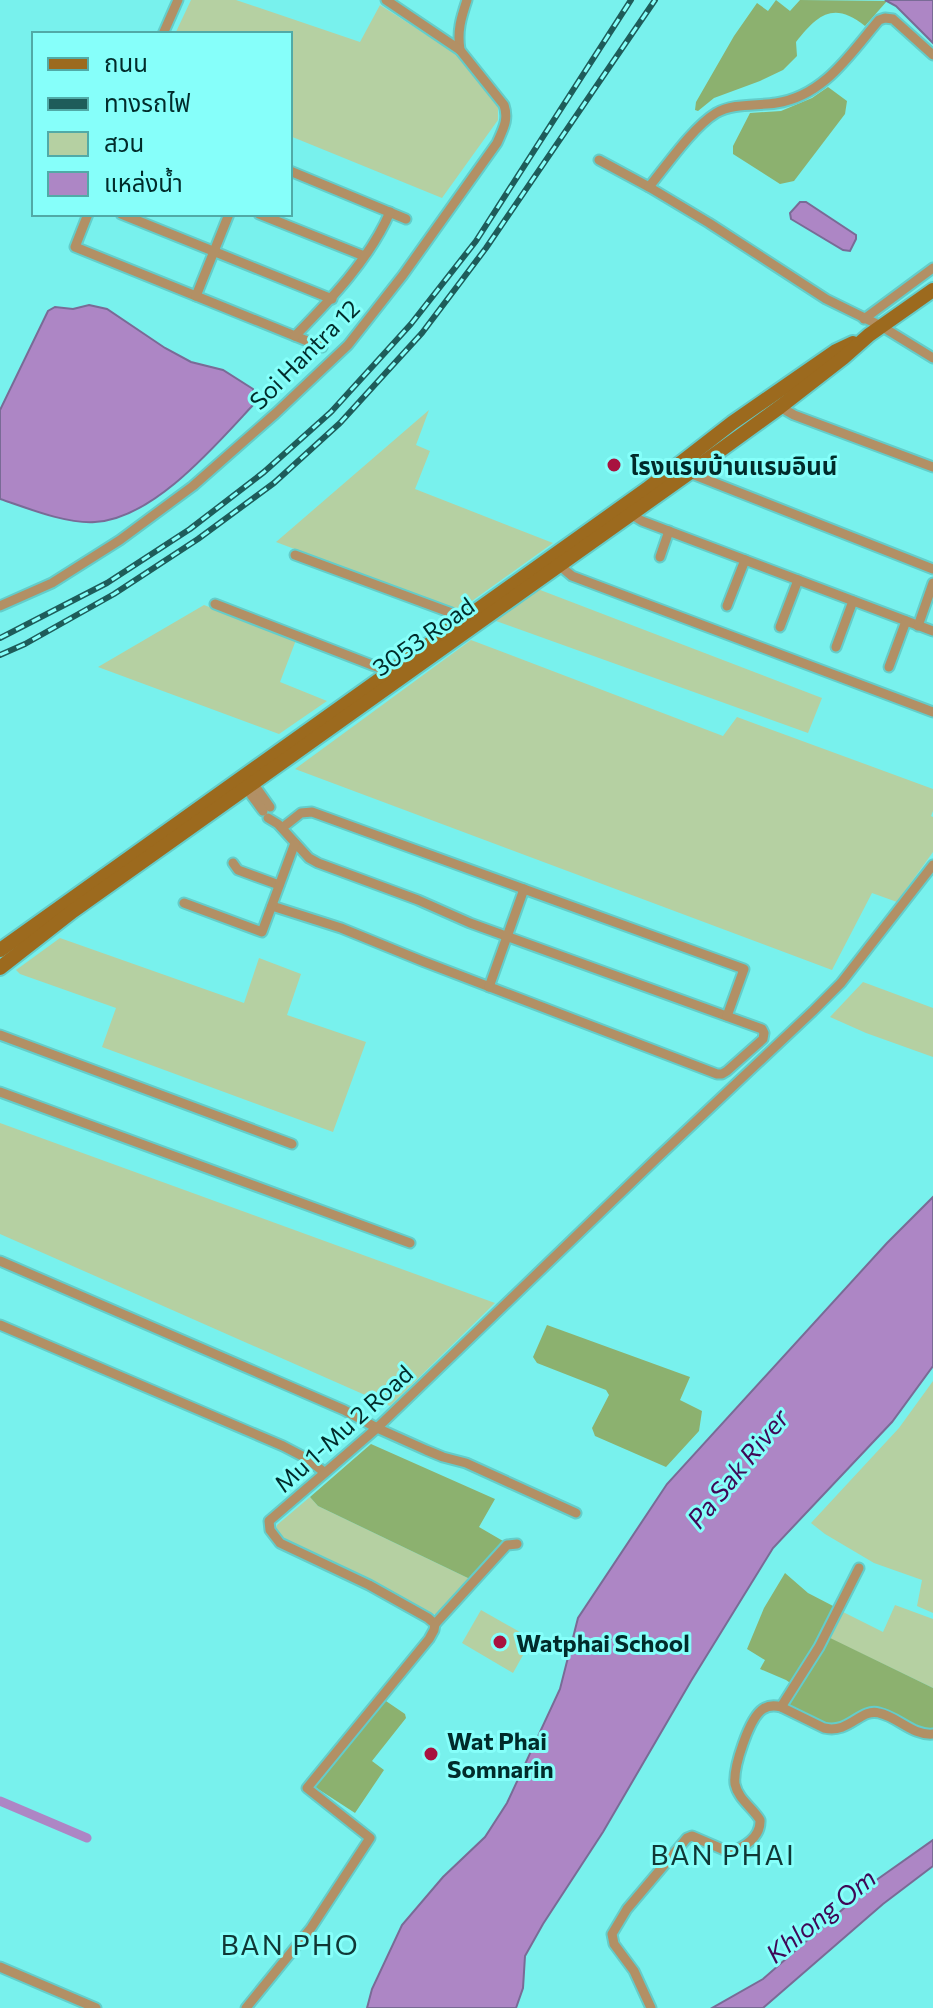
<svg xmlns="http://www.w3.org/2000/svg" width="933" height="2008" viewBox="0 0 933 2008" font-family="Commissioner,'Noto Sans Thai',sans-serif">
<rect width="100%" height="100%" fill="#78f1ed"/>
<g fill="#b5d0a2">
<path d="M191,0H236L360,42L380,5L458,55L498,105V120L442,198L290,136V34H175Z"/>
<path d="M429,410L416,445L430,451L415,489L553,543L458,611L276,542Z"/>
<path d="M535,588L822,698L808,733L496,621L495,616Z"/>
<path d="M204,605L296,640L280,682L327,701L279,734L98,667Z"/>
<path d="M471,640L723,736L737,717L933,789V811L931,816L933,817V852L897,902L872,893L832,970L295,769Z"/>
<path d="M60,938L244,1003L259,958L301,974L287,1015L366,1042L333,1132L102,1047L116,1008L20,974L16,970Z"/>
<path d="M863,982L933,1008V1057L866,1033L830,1017Z"/>
<path d="M0,1123L495,1303L390,1406L0,1234Z"/>
<path d="M933,1381V1613L917,1606L922,1580L874,1563L825,1534L811,1523L899,1428Z"/>
<path d="M310,1497L318,1506L470,1579L436,1614H430L372,1583L284,1540L275,1531L277,1525Z"/>
<path d="M895,1605L933,1619V1688L827,1637L841,1611L883,1632Z"/>
<path d="M481,1610L532,1639L513,1673L462,1643Z"/>
</g>
<g fill="#8cb16f">
<path d="M776,0L790,11L800,0L887,1L865,26C834,1 818,14 796,42L797,56L783,70L760,81L714,98L698,111L695,110L696,102L734,36L757,3L768,11Z"/>
<path d="M828,87L847,101L845,114L794,181L780,184L733,154V146L750,113L781,111L812,98Z"/>
<path d="M547,1325L690,1377L680,1400L702,1411L699,1431L666,1467L595,1436L592,1428L609,1395L606,1390L537,1363L533,1357Z"/>
<path d="M371,1444L495,1499L479,1527L503,1541L470,1579L318,1506L310,1497Z"/>
<path d="M785,1573L808,1593L835,1607L822,1634L933,1688V1729C913,1730 899,1711 880,1708C861,1706 850,1726 832,1726C817,1726 799,1712 786,1705L796,1687L786,1680L760,1669L765,1660L747,1649L764,1608Z"/>
<path d="M383,1699L405,1714L406,1718L372,1761L384,1770L355,1813L315,1787L314,1781Z"/>
</g>
<g fill="#ad86c5" stroke="#796b96" stroke-width="2">
<path d="M885,0H933V43L896,6Z"/>
<path d="M800,202H806L856,235V239L850,251L843,250L791,219L790,213Z"/>
<path d="M89,305L107,309L165,348L191,362L223,370L253,389V405C215,446 153,519 95,522C66,524 27,508 0,499V410L48,311L55,307L73,309Z"/>
<path d="M933,1197V1366L892,1422L773,1548L691,1681L603,1832L543,1924L525,1956L523,1988L516,2008H367L372,1989L402,1925L443,1877L485,1837L507,1803L560,1689L578,1618L667,1484L887,1243Z"/>
<path d="M933,1840V1866L883,1904L763,2008H712L763,1979L875,1881Z"/>
</g>
<g fill="none" stroke-linecap="round" stroke-linejoin="round">
<path stroke="#ad86c5" stroke-width="9" d="M0,1801L87,1838"/>
<defs>
<g id="minor">
<path d="M163,34L178,0"/>
<path d="M460,50C457,31 461,18 467,0"/>
<path d="M599,160L649,187L709,223L826,299L881,326L933,358"/>
<path d="M290,171L406,219"/>
<path d="M649,187C667,165 693,127 716,113C733,103 757,106 776,103C824,96 850,54 879,20L885,18L893,19L933,55"/>
<path d="M88,214L75,247L322,347"/>
<path d="M121,214L332,299"/>
<path d="M259,214L364,256"/>
<path d="M196,296L229,214"/>
<path d="M864,319L933,268"/>
<path d="M295,336C330,300 370,259 390,212"/>
<path d="M780,407L794,415L933,467"/>
<path d="M687,472L933,569"/>
<path d="M632,515L642,521L933,631"/>
<path d="M295,555L449,612L463,620"/>
<path d="M660,557L669,531"/>
<path d="M559,565L572,576L933,712"/>
<path d="M215,604L390,672"/>
<path d="M0,606L52,583L120,540L193,486L276,413L348,345L403,275L497,143C503,129 509,120 504,105L460,50L386,0"/>
<path d="M727,606L745,560"/>
<path d="M918,626L933,583"/>
<path d="M780,627L798,580"/>
<path d="M836,647L853,601"/>
<path d="M889,667L906,621"/>
<path d="M253,783L270,807"/>
<path d="M246,788L263,811"/>
<path d="M268,818L278,824L309,858L318,863L418,900L470,923L762,1029L764,1033L763,1039L727,1071L722,1074H717L422,961L341,928L272,906"/>
<path d="M282,828L301,813L312,812L744,969L727,1016"/>
<path d="M233,863L238,870L279,885"/>
<path d="M184,903L262,932L295,843"/>
<path d="M489,987L524,889"/>
<path d="M0,1035L292,1144"/>
<path d="M0,1092L410,1243"/>
<path d="M0,1261L344,1410L377,1428L426,1450L443,1457L466,1463L576,1513"/>
<path d="M0,1325L283,1446L306,1458L324,1472"/>
<path d="M435,1624L507,1545L517,1544"/>
<path d="M781,1707L819,1647L859,1568"/>
<path d="M0,1967L96,2008"/>
<path d="M246,2008L311,1928L370,1838L307,1788L429,1639L434,1630L435,1624L428,1618L369,1585L280,1543L270,1530L269,1521L377,1428L657,1158L813,1011L841,983L933,865"/>
<path d="M651,2008L634,1971L614,1944L612,1934L627,1909L687,1838L692,1836L729,1852C744,1848 761,1837 760,1820C753,1808 738,1799 735,1784C733,1768 749,1718 763,1709C769,1705 774,1705 781,1707L824,1728C850,1734 860,1708 879,1713C898,1717 913,1736 933,1734"/>
</g>
<g id="secondary">
<path d="M0,950L647,489L732,423L836,351L853,343"/>
<path d="M0,968L73,911L689,473L780,407L843,358L869,335L933,290"/>
</g>
</defs>
<use href="#minor" stroke="#63cdca" stroke-width="13"/>
<use href="#secondary" stroke="#63cdca" stroke-width="18"/>
<use href="#minor" stroke="#b29065" stroke-width="9"/>
<use href="#secondary" stroke="#9c6a1e" stroke-width="14"/>
<defs>
<g id="rail">
<path d="M0,638L107,583L190,529L264,472L331,412L411,324L476,241L631,0"/>
<path d="M0,655L25,644L114,594L198,539L274,483L340,423L422,333L486,248L655,0"/>
</g>
</defs>
<use href="#rail" stroke="#1e5c5a" stroke-width="6"/>
<use href="#rail" stroke="#86fffa" stroke-width="3" stroke-dasharray="9" stroke-linecap="butt"/>
</g>
<g fill="#a8123f" stroke="#86fffa" stroke-width="3">
<circle cx="614" cy="465" r="8"/>
<circle cx="500" cy="1642" r="8"/>
<circle cx="431" cy="1754" r="8"/>
</g>
<g text-anchor="middle" dominant-baseline="central" stroke-width="6" stroke-linejoin="round" paint-order="stroke">
<g font-size="24" fill="#012b2a" stroke="#86fffa">
<text transform="translate(304 354) rotate(-45)">Soi Hantra 12</text>
<text transform="translate(423 636) rotate(-35)">3053 Road</text>
<text transform="translate(343 1428) rotate(-42)">Mu 1-Mu 2 Road</text>
</g>
<g font-size="24" font-weight="bold" fill="#012b2a" stroke="#86fffa" text-anchor="start">
<text x="630" y="465">โรงแรมบ้านแรมอินน์</text>
<text x="516" y="1642">Watphai School</text>
<text x="447" y="1740">Wat Phai<tspan x="447" dy="28">Somnarin</tspan></text>
</g>
<g font-size="26" font-style="italic" fill="#3f0856" stroke="#86fffa">
<text transform="translate(737 1468) rotate(-51)">Pa Sak River</text>
<text transform="translate(820 1915) rotate(-39)">Khlong Om</text>
</g>
<g font-size="28" letter-spacing="2" fill="#103836" stroke="#86fffa">
<text x="723" y="1854">BAN PHAI</text>
<text x="290" y="1944">BAN PHO</text>
</g>
</g>
<rect x="32" y="32" width="260" height="184" fill="#86fffa" stroke="#51aaa7" stroke-width="2"/>
<rect x="48" y="58" width="40" height="12" fill="#9c6a1e" stroke="#51aaa7" stroke-width="2"/>
<text x="104" y="72" font-size="24" fill="#012b2a">ถนน</text>
<rect x="48" y="98" width="40" height="12" fill="#1e5c5a" stroke="#51aaa7" stroke-width="2"/>
<text x="104" y="112" font-size="24" fill="#012b2a">ทางรถไฟ</text>
<rect x="48" y="132" width="40" height="24" fill="#b5d0a2" stroke="#51aaa7" stroke-width="2"/>
<text x="104" y="152" font-size="24" fill="#012b2a">สวน</text>
<rect x="48" y="172" width="40" height="24" fill="#ad86c5" stroke="#51aaa7" stroke-width="2"/>
<text x="104" y="192" font-size="24" fill="#012b2a">แหล่งน้ำ</text>
</svg>
